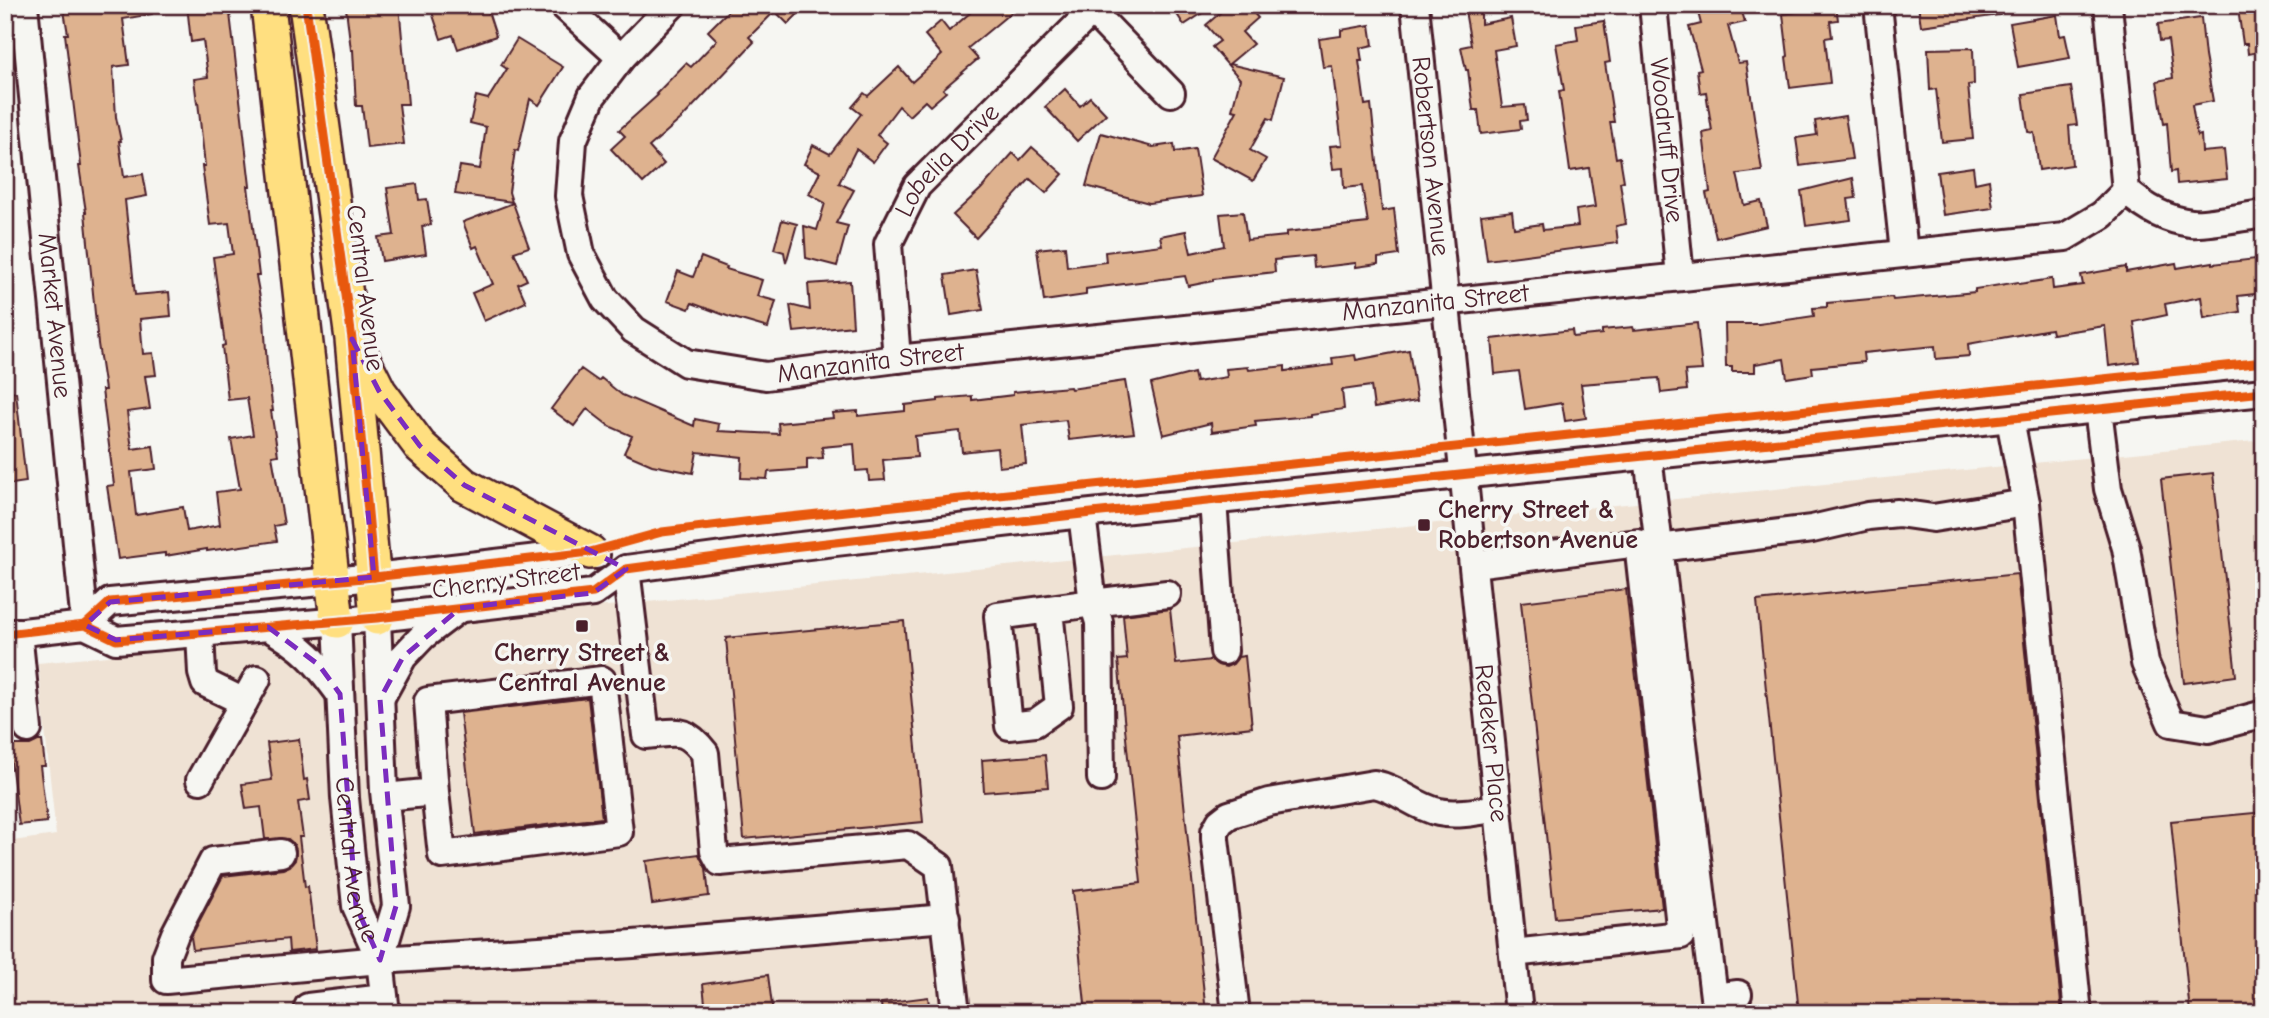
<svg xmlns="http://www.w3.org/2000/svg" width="2269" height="1018" viewBox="0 0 2269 1018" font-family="'Comic Neue',sans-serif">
<rect width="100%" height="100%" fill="#f6f6f2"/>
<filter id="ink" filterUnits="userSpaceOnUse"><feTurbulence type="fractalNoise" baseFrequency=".0143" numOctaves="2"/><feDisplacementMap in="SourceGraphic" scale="14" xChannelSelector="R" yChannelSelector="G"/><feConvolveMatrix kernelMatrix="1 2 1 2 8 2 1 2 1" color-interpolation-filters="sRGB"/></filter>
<g filter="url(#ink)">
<path fill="#efe2d4" d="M2264,440V1013H5V842L56,835L38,663Z"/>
<g fill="#deb28f" stroke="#4a1f2b" stroke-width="2">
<path d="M63,5H152V14L123,19L129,65L113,67L116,117L121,141H119L124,177L143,174L147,196L125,200L135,295L169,292L171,316L140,319L143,354L153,353L156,375L145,376L150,409L127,412L132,449L153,446L156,469L131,472L136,515L183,507L187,531L220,525L216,492L240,489L231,439L253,435L247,398L228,400L222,346L225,345L213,257L233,254L229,223L210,225L202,166H205L198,102L197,103L194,79L208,77L203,40L191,42L187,5H229L250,186H248L259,276H256L264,319L267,366L273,411H271L278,455L272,456L284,524L274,526L277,541L207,551V549L165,556V553L118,559L107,486L114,485L102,390H105L98,344L85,212H86L79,166H81L65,34H68Z"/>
<path d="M370,5H399L408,104H399L404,144L367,148L362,106H356L353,50H351L346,8Z"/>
<path d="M450,5H486L496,36L458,49L453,35L441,39L432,12Z"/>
<path d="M734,5H807L788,24L775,11L749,37L754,42L682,118L649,147L664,164L643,183L611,149L625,136L619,130L658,95L656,94L686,63L691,67L717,40L708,31Z"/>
<path d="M979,5H1020L968,48L978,59L943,89L946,92L930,106L925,101L909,116L899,106L877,135L887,143L873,162L856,149L839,183L854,190L836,223L848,226L837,266L806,258L804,226L817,230L825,203L809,194L820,172L804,164L813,145L830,154L861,114L852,107L864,93L868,96L899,67L912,82L942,55L925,35L941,21L949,31Z"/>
<path d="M1171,5H1215L1184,25Z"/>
<path d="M1229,5H1247L1258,18L1242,32L1253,44L1229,64L1284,77L1273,120L1268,118L1250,150L1266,159L1253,181L1211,158L1237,111L1232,110L1240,79L1212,47L1220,41L1206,25Z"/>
<path d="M1464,5H1481V24L1511,18L1516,46L1494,50L1502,107L1525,105L1527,120L1520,121L1521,129L1481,134L1478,110H1473L1468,70H1466L1461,47L1471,45Z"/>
<path d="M1696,5H1740L1745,22L1728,26L1738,63L1746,62L1762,171L1737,174L1744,205L1761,201L1767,226L1716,238L1706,193L1710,192L1703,133L1712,131L1706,92L1700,93L1697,70L1701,69L1689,27L1701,24Z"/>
<path d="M1803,5H1836L1838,20L1830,21L1832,37L1825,38L1830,83L1790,88L1786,57L1788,56L1783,14L1804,11Z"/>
<path d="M1918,5H1999L2000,15L1921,26Z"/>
<path d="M2264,5V51L2248,54L2247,44H2243L2238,9Z"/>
<path d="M2057,15L2060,36L2065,35L2070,58L2018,67L2010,23Z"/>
<path d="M2201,18L2205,56L2213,101L2192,105L2197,136L2201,135L2202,152L2224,150L2227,179L2177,184L2176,171L2171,172L2167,123L2164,124L2157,81L2173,78L2168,40L2160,41L2158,24Z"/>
<path d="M1604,21L1610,62L1605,63L1614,122H1610L1616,158L1620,157L1624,181L1620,182L1626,224L1616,226L1618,243L1487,260L1481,215L1512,211L1514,228L1542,224L1543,230L1578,226L1576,210L1595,207L1589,168L1570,171L1559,91L1564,90L1556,44L1578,40L1576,25Z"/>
<path d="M1370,25L1373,45L1360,48L1362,61H1359L1365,105L1371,104L1382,211L1394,209L1399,255L1378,258V264L1356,267V263L1314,268L1313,256L1274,260L1275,272L1213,279V281L1188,286L1185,276L1086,289V295L1044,301L1037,249L1065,246L1067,267L1106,262L1105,252L1162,245L1160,236L1186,231L1191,253L1224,246L1220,214L1243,212L1247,240L1286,236V232L1368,223L1362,186L1344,188L1343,168L1333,169L1330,146L1342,145L1332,66L1323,67L1319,39L1341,36V30Z"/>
<path d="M517,39L563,67L539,105L530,99L518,151L515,150L509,192L512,202L455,194L460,166L480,169L486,127L470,123L476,96L488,99L507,69L501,65Z"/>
<path d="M1973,48L1974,84L1968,85L1973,139L1942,142L1936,89L1930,90L1928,49Z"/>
<path d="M2071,87L2077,125L2069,126L2072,165L2039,170L2034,133L2028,132L2023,94Z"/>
<path d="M1065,89L1080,106L1090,97L1106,114L1077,141L1045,107Z"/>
<path d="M1845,116L1852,159L1800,166L1796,138L1817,135L1815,121Z"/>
<path d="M1101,133L1153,147L1174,144L1175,152L1195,149L1202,196L1149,203L1086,186Z"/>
<path d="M1032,147L1063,174L1046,193L1030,179L976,238L953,215L981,189L1013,153L1020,160Z"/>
<path d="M1973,167L1975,183L1989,180L1993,208L1943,215L1937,172Z"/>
<path d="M1853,178L1856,198L1848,199L1851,220L1806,226L1801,191Z"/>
<path d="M417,184L419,200L427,199L431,225L422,226L426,254L382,261L378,237L394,235L387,188Z"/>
<path d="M513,203L529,247L514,252L527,280L518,284L526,302L484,321L472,293L493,284L477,246L473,248L463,222Z"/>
<path d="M782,220L797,224L786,263L784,252L774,249Z"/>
<path d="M701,257L727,267L726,269L762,280L757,296L776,301L768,328L727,316L692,303L689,309L667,301L678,271L693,277Z"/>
<path d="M2264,258V293L2238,296L2240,312L2204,318L2201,297L2165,304L2167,315L2134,322L2139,362L2109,366L2105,326L2052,334L2051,329L1968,344L1969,356L1936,359L1935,346L1863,353L1864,362L1812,367L1813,374L1787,378L1784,359L1755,364V372H1732V367H1726L1725,324H1759L1814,316L1813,308L1827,307V303L1892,297L1893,300L1975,292V289L2018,282L2019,284L2052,279L2053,289L2083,285L2081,275L2126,267V272L2176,263L2177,268L2213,262V264Z"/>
<path d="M976,270L983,310L951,315L945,275Z"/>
<path d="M850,281L853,326L794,332L790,305L810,310L808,284Z"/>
<path d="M1697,323L1702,370L1685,371L1687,390L1661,393L1659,378L1581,384L1586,418L1565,421L1562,403L1525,409L1519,371L1495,374L1492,339L1572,330L1573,337L1602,334V330L1633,327L1634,330Z"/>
<path d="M1409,350L1417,401L1374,408L1371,386L1342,390L1344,409L1310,414V416L1255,421L1256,426L1212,432L1211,423L1163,435L1151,384L1194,373L1196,382L1227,377L1226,369L1248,367L1249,370L1285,366V371L1333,365L1332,358L1355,355L1356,360Z"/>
<path d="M581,369L598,381L601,378L622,395L694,426L695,419L719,424L718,431L779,434L778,423L833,418L832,413L858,411V416L905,411V405L938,401V399L972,396V400L1013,395V392L1070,387L1071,389L1125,381L1134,433L1069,440L1066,420L1022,425L1026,464L999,467L997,448L962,452L960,431L915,436L917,457L883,460L885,480L869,481L868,470L856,471L854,444L822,447L823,458L807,459V469L768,472L767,479L741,478L742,457L697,452L693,473L652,465L624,453L632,436L609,426L587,409L574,426L551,409Z"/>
<path d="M16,392L26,482L5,485V393Z"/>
<path d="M2213,473L2236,676L2184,683L2161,479Z"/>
<path d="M2017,574L2062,1013H1799L1757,601Z"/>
<path d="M1626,589L1662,908L1555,918L1521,602Z"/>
<path d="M1170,609L1176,664L1211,660L1218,665L1226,667L1233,664L1238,657L1245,656L1252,727L1177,736L1206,1013H1086L1073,891L1141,883L1118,660L1127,659L1123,615Z"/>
<path d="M904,621L923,822L744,839L726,638Z"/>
<path d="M588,698L602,818L475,834L460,713Z"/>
<path d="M299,739L304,780L307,779L310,800L298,802L303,837H299L305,887L308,886L316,949L289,952L288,939L193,950L191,937L223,876L283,869L290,866L295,860L296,850L294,844L288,839H265L261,807L246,809L242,784L272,780L267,743Z"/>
<path d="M38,741H42L45,766H40L47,822L19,825L9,745H30Z"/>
<path d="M1045,755L1048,787L984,792L982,760Z"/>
<path d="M2264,812V1013H2190L2171,821Z"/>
<path d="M699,854L706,868L709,896L652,904L646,861Z"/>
<path d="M768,975L773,1013H706L703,984Z"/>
<path d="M928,997L930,1013H882L881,1003Z"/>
</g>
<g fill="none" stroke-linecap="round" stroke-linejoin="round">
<defs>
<g id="minor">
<path id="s1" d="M24,5L85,625"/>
<path d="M563,5L621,58"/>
<path id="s2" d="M672,5L621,58L592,96L573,141L569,196L581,254L605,299L634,330L686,363L766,376L897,359L2065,237L2102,215L2126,191C2144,207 2167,220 2191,223C2207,225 2246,216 2264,214"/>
<path id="s3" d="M1415,5L1519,1013"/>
<path id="s4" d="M1653,5L1680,276"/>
<path d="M1878,5L1904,253"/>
<path d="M2108,5L2126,191"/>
<path d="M1092,11L1171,93"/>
<path id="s5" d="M897,359L888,244L917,186L1098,5"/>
<path d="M2098,409L2108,489L2126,548L2145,663L2171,723L2208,729L2264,714"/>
<path d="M1648,456L1714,997L1738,994"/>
<path d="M1213,501L1224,651"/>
<path d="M2026,503L2078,1013"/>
<path d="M1082,514L1093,603L1167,594"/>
<path d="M1659,548L1812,529L1868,516L1898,513L1933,518L2026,503L2010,419"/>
<path d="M1474,564L1638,543L1681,935L1513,953"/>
<path d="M626,569L646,735C677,733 684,726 705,753L714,851L720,862L908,845L939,866L956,1013"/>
<path d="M1049,610L1059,706L1035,723L1009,726L998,616L1093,603L1099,622L1101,778"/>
<path d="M377,618L384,791L396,906L380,960"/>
<path id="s6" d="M337,621L345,798L356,906L380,960L386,1013"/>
<path d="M85,625L110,602L374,577L590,552L596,555"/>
<path d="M268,627C305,648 315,660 340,694"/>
<path d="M18,632L28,729"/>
<path d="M200,633L202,673L205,683L244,702"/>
<path d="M5,634L85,625L116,640L377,618L593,593L626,569L783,548L1082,514L2264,392"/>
<path d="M381,697L403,657L423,636L460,608"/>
<path d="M200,780L257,679"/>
<path d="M385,797L435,792L428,701L602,680L619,832L442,855L435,792"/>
<path d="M281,853L213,861L175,934L166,957V980L380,960L633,944L946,918"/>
<path d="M309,1013L308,1007L384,998"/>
<path d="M1236,1013L1215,839V831L1220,822L1229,815L1269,802L1374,784C1397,788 1415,807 1439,812C1457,816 1480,811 1498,808"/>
</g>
<g id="major">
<path d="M268,5L337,621"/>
<path d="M306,5L352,339L377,618"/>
<path d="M360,353L379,391L420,446L464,485L590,552"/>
</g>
</defs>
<use href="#minor" stroke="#4a1f2b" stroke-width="32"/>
<use href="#major" stroke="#4a1f2b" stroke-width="38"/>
<use href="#minor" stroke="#f6f6f2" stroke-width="26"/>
<use href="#major" stroke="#ffdf80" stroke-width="33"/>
<defs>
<g id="cycleway">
<path d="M306,5L352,339L374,577"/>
<path d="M85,625L110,602L374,577L590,552L662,532L761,520L2264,362"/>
<path d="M5,634L85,625L116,640L377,618L593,593L626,569L783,548L1082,514L2264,392"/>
</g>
</defs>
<use href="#cycleway" stroke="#f6f6f2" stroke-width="13"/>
<use href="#cycleway" stroke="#e8590c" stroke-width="9"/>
</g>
</g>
<path fill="none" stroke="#7b2cbf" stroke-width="5" stroke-dasharray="14 9" stroke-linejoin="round" d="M352,339L379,391L420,446L464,485L626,569L593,593L460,608L403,657L380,699L396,906L380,960L356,906L340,694L319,665L268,627L116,640L85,625L110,602L374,577Z"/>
<g fill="#4a1f2b" stroke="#f6f6f2" stroke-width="2.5">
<rect x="1417" y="518" width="14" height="14" rx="3.5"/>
<rect x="575" y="619" width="14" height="14" rx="3.5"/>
</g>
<g text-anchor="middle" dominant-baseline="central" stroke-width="7" stroke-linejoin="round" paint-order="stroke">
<g font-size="26" fill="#4a1f2b" stroke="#f6f6f2">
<text stroke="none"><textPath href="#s4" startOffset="136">Woodruff Drive</textPath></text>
<text stroke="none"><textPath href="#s3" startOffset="152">Robertson Avenue</textPath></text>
<text stroke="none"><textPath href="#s5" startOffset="219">Lobelia Drive</textPath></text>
<text transform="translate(365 288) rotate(83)">Central Avenue</text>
<text stroke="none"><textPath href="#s2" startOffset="1194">Manzanita Street</textPath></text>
<text stroke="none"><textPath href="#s1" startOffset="312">Market Avenue</textPath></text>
<text stroke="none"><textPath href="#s2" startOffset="626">Manzanita Street</textPath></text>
<text transform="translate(506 581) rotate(-7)">Cherry Street</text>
<text stroke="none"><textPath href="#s3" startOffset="742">Redeker Place</textPath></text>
<text stroke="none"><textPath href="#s6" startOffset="240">Central Avenue</textPath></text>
</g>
<g font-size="26" font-weight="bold" fill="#4a1f2b" stroke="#f6f6f2" text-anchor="start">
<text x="1438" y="510">Cherry Street &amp;<tspan x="1438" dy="30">Robertson Avenue</tspan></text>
<text x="582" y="653" text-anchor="middle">Cherry Street &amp;<tspan x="582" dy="30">Central Avenue</tspan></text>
</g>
</g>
<rect width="2269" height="1018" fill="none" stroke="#f6f6f2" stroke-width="28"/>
<rect x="14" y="14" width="2241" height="990" fill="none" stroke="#4a1f2b" stroke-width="2.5" filter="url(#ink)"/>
</svg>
